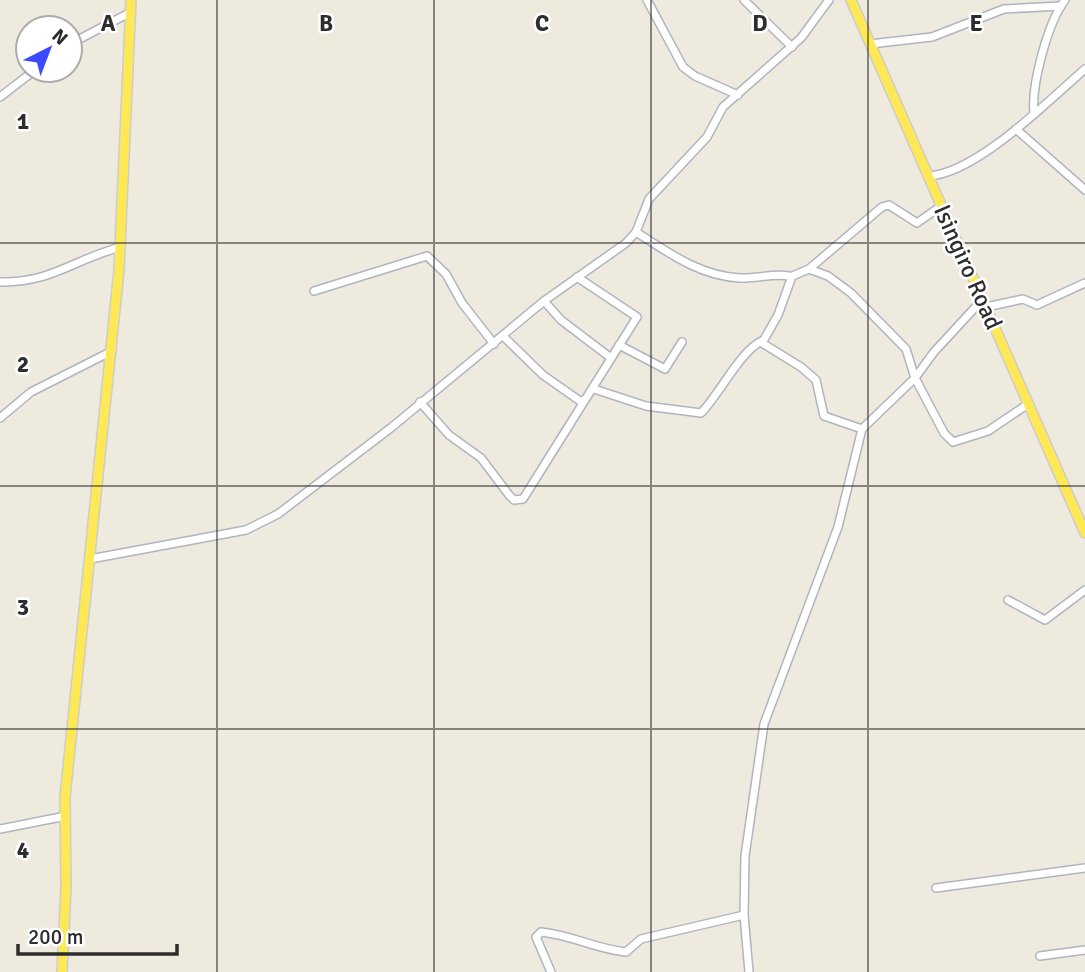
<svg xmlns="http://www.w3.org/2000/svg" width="1085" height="972" viewBox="0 0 1085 972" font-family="Signika,sans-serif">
<rect width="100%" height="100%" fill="#efeade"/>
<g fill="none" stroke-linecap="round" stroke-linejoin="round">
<defs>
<g id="minor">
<path d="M647,0L683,67L695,76L738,95"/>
<path d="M744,0L792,47"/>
<path d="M70,44L131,12"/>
<path d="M870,44L932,37L1004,9L1061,6"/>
<path d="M0,97L35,70"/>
<path d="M1034,113C1031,85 1048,22 1065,0"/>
<path d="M1016,129L1085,190"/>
<path d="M928,176C976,174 1048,101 1085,69"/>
<path d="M636,232C669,253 700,276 740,278C756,279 773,273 789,276L791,279L778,315L762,343L801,367L816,380L824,416L862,429"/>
<path d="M809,269L828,276L851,293L906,349L915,378L944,433L953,442L988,431L1028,404"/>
<path d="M790,277L809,269L882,207L889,205L917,223L941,206"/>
<path d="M0,282C52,283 74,259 121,247"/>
<path d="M314,291L427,256L446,274L462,303L494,344"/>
<path d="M544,301L561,320L611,358"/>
<path d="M986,307L1023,299L1037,305L1085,283"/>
<path d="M504,337L543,375L580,401L583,400"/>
<path d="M619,345L665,369L682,342"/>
<path d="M594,389L646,406L701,413C718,396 742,349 762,341"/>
<path d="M420,402L449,435L481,458L509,495L514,500L523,499L637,317L577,277"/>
<path d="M0,418L31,392L112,351"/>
<path d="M90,559L246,530L278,514L392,427L544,301L626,243L636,232L649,199L707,137L723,107L801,38L829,0"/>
<path d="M1008,600L1045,620L1085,590"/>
<path d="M0,829L66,816"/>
<path d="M936,888L1085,868"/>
<path d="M1040,956L1085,950"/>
<path d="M551,972L536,937L541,932C572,935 596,949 626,952L641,939L744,915"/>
<path d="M749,972L744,915L745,856L764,724L838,527L862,429L915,378L934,352L982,300"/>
</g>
<g id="major">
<path d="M851,0L1085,533"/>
<path d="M62,972L66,887L65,797L119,270L131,0"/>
</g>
</defs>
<use href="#minor" stroke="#b2b3c1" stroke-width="10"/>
<use href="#major" stroke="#cdcdcd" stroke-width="12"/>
<use href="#minor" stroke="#fff" stroke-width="7"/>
<use href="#major" stroke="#fee855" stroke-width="9"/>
</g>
<path fill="none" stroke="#2d2d2d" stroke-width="2" stroke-opacity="0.55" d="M217,0V972M434,0V972M651,0V972M868,0V972M0,243H1085M0,486H1085M0,729H1085"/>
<g text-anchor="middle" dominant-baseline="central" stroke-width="5" stroke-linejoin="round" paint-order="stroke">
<g font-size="24" fill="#2d2d2d" stroke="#fff">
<text transform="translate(968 267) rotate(66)">Isingiro Road</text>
</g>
</g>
<g font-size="23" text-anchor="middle" font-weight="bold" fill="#2d2d2d" stroke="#fff" stroke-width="5" stroke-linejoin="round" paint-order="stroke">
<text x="108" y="31">A</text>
<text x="326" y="31">B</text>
<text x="542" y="31">C</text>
<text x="760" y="31">D</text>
<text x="976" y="31">E</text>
<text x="23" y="129">1</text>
<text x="23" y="372">2</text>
<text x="23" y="615">3</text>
<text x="23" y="858">4</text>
</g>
<g transform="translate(49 49) rotate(42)"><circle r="33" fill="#ffffff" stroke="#ababab" stroke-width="2"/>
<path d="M0-5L12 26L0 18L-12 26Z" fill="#3c4bff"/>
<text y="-10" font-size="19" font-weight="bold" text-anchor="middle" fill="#2d2d2d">N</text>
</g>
<path d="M18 944v10h159v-10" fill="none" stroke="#2d2d2d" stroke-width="3.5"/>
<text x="28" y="944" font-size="21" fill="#2d2d2d" stroke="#ffffff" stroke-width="5" paint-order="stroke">200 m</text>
</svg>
